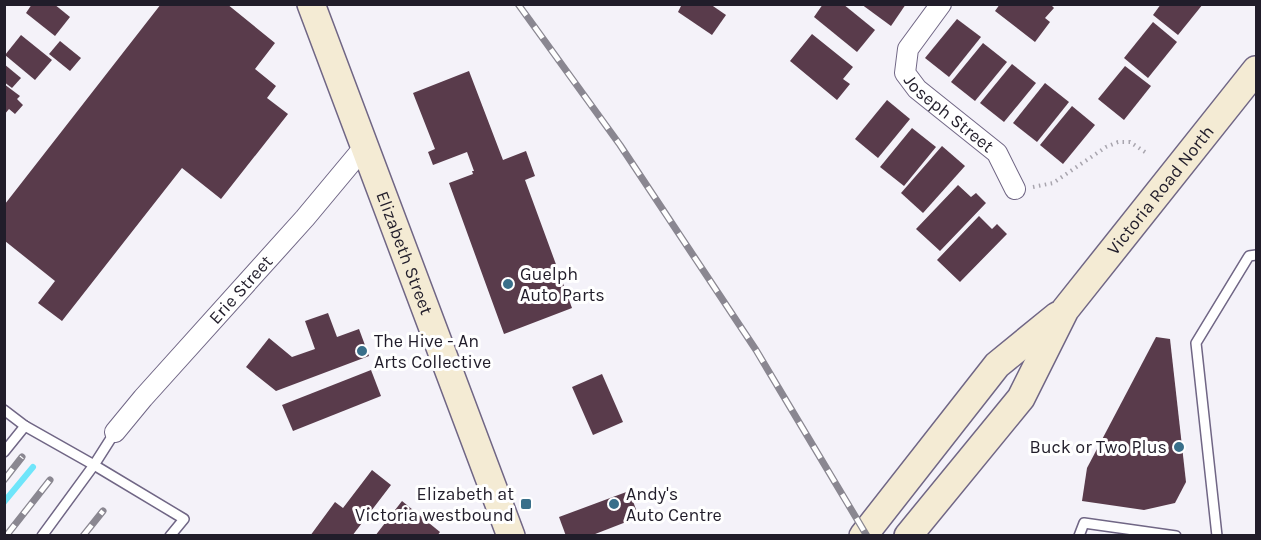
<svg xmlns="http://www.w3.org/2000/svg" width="1261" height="540" viewBox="0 0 1261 540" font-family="Karla,sans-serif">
<rect width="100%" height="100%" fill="#f4f2f9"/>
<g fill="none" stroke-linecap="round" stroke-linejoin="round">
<path stroke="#6fe5fa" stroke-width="6" d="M4,502L33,467"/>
</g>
<g fill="#593b4b">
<path d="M32,4H54L70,17L55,36L26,13Z"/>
<path d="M161,4H227L275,43L255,69L276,86L267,98L288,114L221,199L182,168L62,321L38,303L55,281L5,241V204Z"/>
<path d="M682,4H710L726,15L712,35L678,12Z"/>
<path d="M823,4H843L875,30L857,52L814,17Z"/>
<path d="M861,4H906L891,26Z"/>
<path d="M1000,4H1050L1054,8L1045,18L1050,22L1035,42L995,11Z"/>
<path d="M1161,4H1203L1178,35L1153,15Z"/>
<path d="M957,19L981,37L949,77L925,58Z"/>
<path d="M1153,22L1177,42L1148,78L1124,58Z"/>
<path d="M812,34L853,67L843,79L850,84L837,100L790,61Z"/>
<path d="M21,35L52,60L35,80L5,55Z"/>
<path d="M60,41L81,58L70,71L49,54Z"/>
<path d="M983,43L1007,62L975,101L951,82Z"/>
<path d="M4,64L21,78L12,88L4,82Z"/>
<path d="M1012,64L1036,83L1004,122L980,103Z"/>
<path d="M1125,66L1151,86L1124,120L1098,99Z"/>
<path d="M469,71L503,160L526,151L535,176L525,180L572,308L504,334L449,183L473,174L472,171H474L467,152L433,165L428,152L435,149L413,93Z"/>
<path d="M1045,83L1069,102L1037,142L1013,123Z"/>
<path d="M4,84L20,96L17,99L23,105L15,114L9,109L4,115Z"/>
<path d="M887,100L910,119L878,158L855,139Z"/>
<path d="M1072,106L1095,125L1063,164L1040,145Z"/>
<path d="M912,128L936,147L904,186L880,167Z"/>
<path d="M942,146L965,166L923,213L901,193Z"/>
<path d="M958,185L971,197L976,193L986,203L940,251L916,229Z"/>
<path d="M979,216L992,229L997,224L1007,234L960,282L937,260Z"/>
<path d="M328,313L337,337L359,329L369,356L276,391L246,367L269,338L292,357L315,349L305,321Z"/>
<path d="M1156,337L1170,339L1186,482L1175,503L1144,510L1082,501L1087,468Z"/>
<path d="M371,370L381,396L293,431L282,405Z"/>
<path d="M602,374L623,422L593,435L572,387Z"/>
<path d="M372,470L391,485L352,536H310L335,502L343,508Z"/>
<path d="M629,491L639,517L590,536H566L559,517Z"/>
<path d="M402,501L440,532L437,536H375Z"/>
</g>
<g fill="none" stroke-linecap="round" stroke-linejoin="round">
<defs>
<g id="lane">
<path d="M4,410L25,426L94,465L184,519L170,536"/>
<path d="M4,452L25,426"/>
<path d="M42,536L94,465L115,432"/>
<path d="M1079,536L1084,523L1176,536"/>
<path d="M1217,536L1196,343L1249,256L1256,255"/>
</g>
<g id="street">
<path id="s1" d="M941,4L908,49L905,73L917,89L997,153L1015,189"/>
<path id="s2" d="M115,432L143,398L305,218L365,146"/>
</g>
<g id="secondary">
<path id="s3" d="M311,4L511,536"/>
<path d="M863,536L997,365L1057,316"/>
<path id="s4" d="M908,536L1021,398L1065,310L1256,70"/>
</g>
</defs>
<use href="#lane" stroke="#706685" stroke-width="12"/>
<use href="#street" stroke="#706685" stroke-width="22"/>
<use href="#secondary" stroke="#706685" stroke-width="30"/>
<path stroke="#a9a6af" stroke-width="4" stroke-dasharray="1.5 4.5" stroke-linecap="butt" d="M1033,187L1053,183L1106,147L1118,142H1130L1148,154"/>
<use href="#lane" stroke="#fff" stroke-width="9"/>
<use href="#street" stroke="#fff" stroke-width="20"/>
<use href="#secondary" stroke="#f4ebd4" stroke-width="27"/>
<defs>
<g id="rail">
<path d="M518,4L620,145L756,350L867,536"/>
<path d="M4,480L22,457"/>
<path d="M6,536L50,480"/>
<path d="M83,536L103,511"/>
</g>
</defs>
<use href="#rail" stroke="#8a8791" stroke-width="7"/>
<use href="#rail" stroke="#fff" stroke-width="4.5" stroke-dasharray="14" stroke-linecap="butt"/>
</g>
<g fill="#396f8a" stroke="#fff" stroke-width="2">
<circle cx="508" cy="284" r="6"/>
<circle cx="362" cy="351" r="6"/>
<circle cx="1179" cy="447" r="6"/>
<rect x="520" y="498" width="12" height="12" rx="3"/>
<circle cx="614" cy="504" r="6"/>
</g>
<g text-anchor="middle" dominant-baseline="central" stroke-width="6" stroke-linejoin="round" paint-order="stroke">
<g font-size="18" fill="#211d2a" stroke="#fff">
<text stroke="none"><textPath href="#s1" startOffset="140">Joseph Street</textPath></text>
<text stroke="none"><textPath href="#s4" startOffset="430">Victoria Road North</textPath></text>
<text stroke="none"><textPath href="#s3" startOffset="266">Elizabeth Street</textPath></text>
<text stroke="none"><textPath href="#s2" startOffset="190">Erie Street</textPath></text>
</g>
<g font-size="18" fill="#211d2a" stroke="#fff" text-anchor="start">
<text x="520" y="274">Guelph<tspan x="520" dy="21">Auto Parts</tspan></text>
<text x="374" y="341">The Hive - An<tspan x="374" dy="21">Arts Collective</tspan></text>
<text x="1167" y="447" text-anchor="end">Buck or Two Plus</text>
<text x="514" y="494" text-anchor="end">Elizabeth at<tspan x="514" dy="21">Victoria westbound</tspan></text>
<text x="626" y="494">Andy's<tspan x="626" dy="21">Auto Centre</tspan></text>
</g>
</g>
<rect width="1261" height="540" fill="none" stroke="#211d2a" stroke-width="12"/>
</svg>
